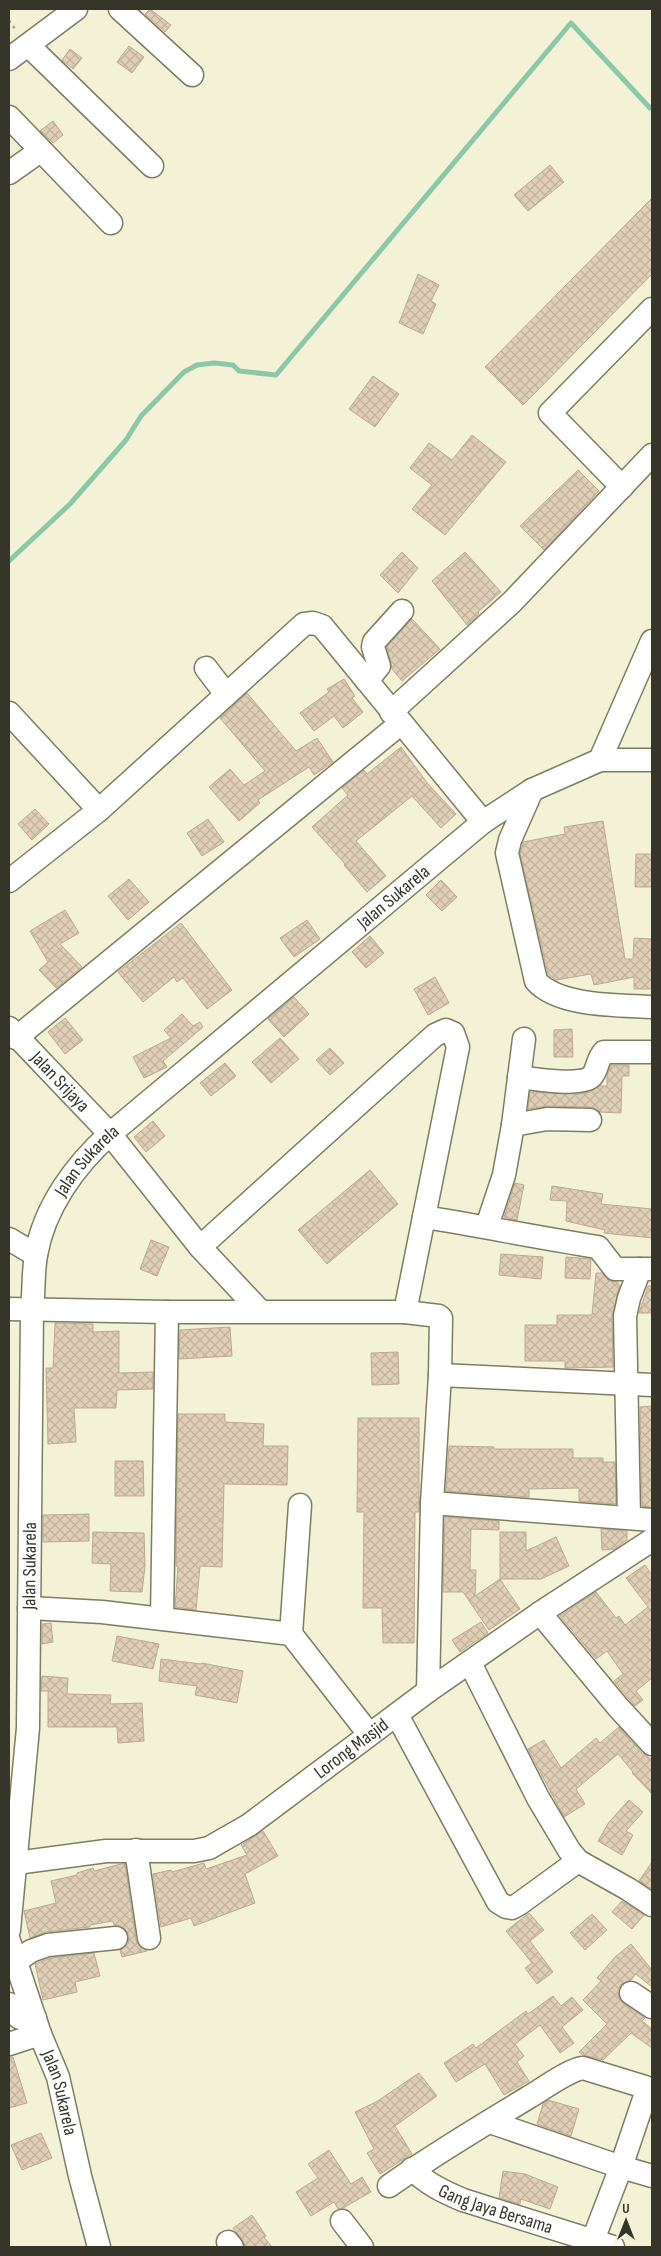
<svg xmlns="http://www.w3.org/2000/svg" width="661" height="2256" viewBox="0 0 661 2256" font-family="'Sofia Sans Condensed',sans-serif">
<defs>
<pattern id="building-cross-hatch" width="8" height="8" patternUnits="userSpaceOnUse" patternTransform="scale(1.25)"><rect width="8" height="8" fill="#e0ceb7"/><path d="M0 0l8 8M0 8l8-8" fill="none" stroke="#c1b29e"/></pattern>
</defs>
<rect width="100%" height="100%" fill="#f4f2d6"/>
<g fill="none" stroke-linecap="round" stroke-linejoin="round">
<path stroke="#8dc7a9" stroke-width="5" d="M9,561L70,504L126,440L141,416L184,372L197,365L214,363L233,365L239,371L276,375L571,23L650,108L652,107"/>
</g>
<g fill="url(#building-cross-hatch)" stroke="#bbaa93">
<path d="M150,9L171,25L165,32L145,14Z"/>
<path d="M129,46L144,57L132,73L117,62Z"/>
<path d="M70,49L82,58L73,69L62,60Z"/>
<path d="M53,121L63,135L53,143L40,131Z"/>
<path d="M550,165L564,182L528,211L514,195Z"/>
<path d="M652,198V274L523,405L485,367Z"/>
<path d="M418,274L439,285L431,301L436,304L423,334L399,323Z"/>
<path d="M373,376L399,394L375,427L349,409Z"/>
<path d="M472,435L506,462L445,535L412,509L432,485L410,468L429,443L452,460Z"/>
<path d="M578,470L599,491L544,550L520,526Z"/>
<path d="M402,552L418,568L398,593L380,575Z"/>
<path d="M465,552L501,592L478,612L479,614L467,625L432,581Z"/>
<path d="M412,619L440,649L402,681L392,669L387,647Z"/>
<path d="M344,679L355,696L352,698L363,712L343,728L334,716L314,731L300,713L329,692L327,689Z"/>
<path d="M247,693L296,751L317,738L333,762L314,775L309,767L258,800L260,803L239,821L209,787L230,769L244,785L265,771L220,718Z"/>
<path d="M401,747L428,784L456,814L441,828L412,796L356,841L386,876L367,892L344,865L345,864L312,827L348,795L342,788L364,770L367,774Z"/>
<path d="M35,809L49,824L32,840L18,824Z"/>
<path d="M208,819L224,842L202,856L187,833Z"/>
<path d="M603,821L625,959H633L634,938L652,939V989H634V977L594,985L591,974L556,980L548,974L520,853L523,844V842L565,834L564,827Z"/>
<path d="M636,854H652V887H635Z"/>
<path d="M129,879L149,902L128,920L108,896Z"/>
<path d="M441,880L457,897L442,911L426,895Z"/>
<path d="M65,910L79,933L60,944L82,967L56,988L39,970L48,962L30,931Z"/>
<path d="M307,920L320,939L294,957L280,938Z"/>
<path d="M181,923L232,990L207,1009L183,978L177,982L174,977L143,1002L118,972Z"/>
<path d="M370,936L384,953L366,968L352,952Z"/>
<path d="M435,977L449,1003L428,1015L414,989Z"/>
<path d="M294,997L309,1014L284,1037L268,1019Z"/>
<path d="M182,1014L193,1026L200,1022L203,1027L163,1061L167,1067L144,1078L133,1057L171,1038L164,1030Z"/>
<path d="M65,1018L83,1040L65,1054L48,1032Z"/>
<path d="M572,1029L573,1057H554V1030Z"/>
<path d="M280,1038L299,1059L271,1083L252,1062Z"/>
<path d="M330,1048L344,1063L330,1075L316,1060Z"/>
<path d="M225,1063L236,1076L211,1096L200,1083Z"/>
<path d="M611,1065H629V1076H622L621,1113L600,1112L590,1107L547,1106L528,1109L530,1092L580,1094L590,1092L600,1086H607V1076Z"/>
<path d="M153,1121L165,1136L146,1152L134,1137Z"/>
<path d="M370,1170L398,1204L327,1264L298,1230Z"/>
<path d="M515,1183L524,1185L517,1220L504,1217Z"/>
<path d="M552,1186L603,1194L601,1204L652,1209V1238L604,1233L605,1230L566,1221L567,1201L550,1200Z"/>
<path d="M151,1240L169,1247L157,1276L140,1269Z"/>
<path d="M501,1254L543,1257L541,1279L499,1275Z"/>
<path d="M566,1257L591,1259L590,1279L565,1278Z"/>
<path d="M596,1273H602L609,1281L618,1282V1285H620L612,1316L613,1367L565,1368V1361H525V1325H557V1315H592Z"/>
<path d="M648,1286H652V1313H639Z"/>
<path d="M55,1323L93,1324V1332L119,1331V1373L153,1372V1389L117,1390L116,1408H74L76,1442L48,1444L46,1368H53Z"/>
<path d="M230,1327L232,1356L179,1359L180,1330Z"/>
<path d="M398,1352L399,1384L372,1385L371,1353Z"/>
<path d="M652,1406V1507H648L642,1506L640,1407Z"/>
<path d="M178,1414H225V1422L264,1424L263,1446H288L287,1485L224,1484L222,1567L200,1566L196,1610L175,1607L178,1566H176Z"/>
<path d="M358,1418H419V1512H415L414,1643H383L382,1608H363L364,1512H357Z"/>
<path d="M449,1446L494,1447V1449H573V1458H603V1462H615L616,1504L579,1501V1488L529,1489V1497L446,1491Z"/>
<path d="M115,1461H143L144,1496H115Z"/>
<path d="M89,1514V1541L43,1542V1515Z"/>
<path d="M445,1517L499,1521V1530L471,1529L470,1570H476L475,1596L500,1579L520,1609L489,1630L463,1592H443Z"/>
<path d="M601,1529L627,1531V1540L614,1549L602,1550Z"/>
<path d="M93,1532L144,1533L145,1566L142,1592L110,1591L111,1564L92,1563Z"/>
<path d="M500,1532H526V1551L556,1537L569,1566L541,1579H500Z"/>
<path d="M645,1565L652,1575V1678L636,1691L643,1700L635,1706L614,1681L623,1674L607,1651L596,1659L560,1616L596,1592L616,1618L619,1616L625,1625L648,1607L626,1578Z"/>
<path d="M481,1622L488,1633L460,1652L452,1640Z"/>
<path d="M51,1623L53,1642L42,1644V1624Z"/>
<path d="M117,1636L159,1644L153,1669L112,1661Z"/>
<path d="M161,1659L201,1664L202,1663L243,1671L237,1703L195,1695L197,1686L159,1681Z"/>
<path d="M42,1676L68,1678L67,1694L111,1695L110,1704L142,1703L144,1741L118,1743L117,1727H48V1691H41Z"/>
<path d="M619,1727L642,1753L652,1760V1794L632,1773L633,1772L618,1754L576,1789L585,1804L564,1817L528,1749L544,1740L561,1768L596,1738L600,1743Z"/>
<path d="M629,1800L643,1812L626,1831L633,1835L622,1855L598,1841L609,1822Z"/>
<path d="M263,1831L278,1856L245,1874L255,1903L194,1926L191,1918L161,1927L153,1874L171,1870L172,1872L204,1863L206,1869L247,1855L241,1845Z"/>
<path d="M652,1862V1889L639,1881Z"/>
<path d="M121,1864H125L136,1940L139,1946L147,1951L122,1957L120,1950L128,1944L129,1936L126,1930L121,1926L114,1925L113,1921L90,1925V1927L46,1932L30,1938L24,1911L56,1903L51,1881L77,1875V1873L93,1868L94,1871Z"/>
<path d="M622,1901L644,1915L632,1929L612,1912Z"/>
<path d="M529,1913L544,1930L530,1941L553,1972L537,1984L525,1968L532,1963L506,1931Z"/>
<path d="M592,1914L607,1930L585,1950L570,1933Z"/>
<path d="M631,1944L652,1970V1987L636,1974L631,1980L620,1985L618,1992L619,1998L624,2004L645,2018L642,2021L652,2029V2048L631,2033L603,2060L583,2055L579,2052L607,2024L583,2000L601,1981L597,1978L615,1957Z"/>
<path d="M94,1953L100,1976L75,1982L77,1992L43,2000L35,1964L51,1958Z"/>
<path d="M553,1996L561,2006L572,1997L583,2010L562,2027L574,2043L560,2053L540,2025L515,2044L524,2056L517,2062L529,2081L504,2095L485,2064L456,2082L444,2063L473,2044L476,2048L526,2011L528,2014Z"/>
<path d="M9,2057H13L27,2103L9,2108Z"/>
<path d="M419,2073L437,2096L395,2126L412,2154L380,2174L367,2153L374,2149L355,2112L376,2102Z"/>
<path d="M548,2100L579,2109L571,2136L537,2124L543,2104Z"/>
<path d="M41,2133L52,2158L22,2170L11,2145Z"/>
<path d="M329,2150L351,2184L362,2177L371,2192L343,2208L338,2209L334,2202L311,2216L296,2192L318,2178L308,2164Z"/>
<path d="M503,2171L525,2174L558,2187L550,2209L521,2199L520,2204L499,2198Z"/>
<path d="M252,2215L266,2236L264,2237L272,2247H245L242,2239L233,2228Z"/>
</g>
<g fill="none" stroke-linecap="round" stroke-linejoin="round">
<defs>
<g id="minor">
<path d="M120,9L192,75"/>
<path d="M29,46L152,166"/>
<path d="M9,59L76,9"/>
<path d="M9,117L111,223"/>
<path d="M9,173L40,151"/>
<path d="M622,487L550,413L652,309"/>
<path d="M206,668L219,685L227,692"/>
<path d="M367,681L379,666L373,647L374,642L402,611"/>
<path d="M391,712L512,602L652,455"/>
<path d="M9,713L99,810"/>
<path d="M600,760H652"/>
<path d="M532,790L510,840L507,853L536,981C559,1007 620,1005 652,1007"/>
<path d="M9,881L99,810L304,624L313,623L322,626L483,822"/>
<path id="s1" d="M9,1028L110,1134L200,1247L260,1311"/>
<path d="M16,1038L400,724"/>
<path d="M519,1077C533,1079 583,1087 592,1076C598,1069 597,1059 604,1052H652"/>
<path d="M513,1125L547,1119L590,1120"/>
<path d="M487,1226L504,1175L513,1125L524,1039"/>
<path d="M9,1239L36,1255"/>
<path d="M200,1247L435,1035L446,1030L453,1033L458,1047L424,1217"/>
<path d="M9,1309L167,1312H405L439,1316L441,1318L440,1375L432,1503L428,1691"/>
<path d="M405,1312L424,1217C482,1226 539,1238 598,1247L615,1269H652"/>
<path d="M440,1375L652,1385"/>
<path d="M432,1503L652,1520"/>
<path d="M629,1517L625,1316L629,1298L640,1269"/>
<path d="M29,1608L102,1612L291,1634L369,1734"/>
<path d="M540,1613L618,1707L652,1744"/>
<path d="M162,1618L167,1312"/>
<path d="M291,1634L300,1505"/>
<path d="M470,1663L538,1798L569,1850L578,1861L628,1889L652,1905"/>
<path d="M397,1715L498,1902L506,1907L512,1908L519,1904L578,1861"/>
<path d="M136,1850L149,1938"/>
<path id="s2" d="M16,1863L106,1851H194L209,1848L249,1825L428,1691L540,1613L652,1540"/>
<path id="s3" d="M9,1930L28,1728L32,1309C34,1291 33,1272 36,1255C44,1208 75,1165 110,1134L483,822L532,790L600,760L652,641"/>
<path id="s4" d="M9,1941L40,2034L58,2077L80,2176L99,2247"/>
<path d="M15,1962L31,1951L48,1945L116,1938"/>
<path d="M631,1993L652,2007"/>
<path d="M9,2004C16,2018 20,2021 35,2018"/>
<path d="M9,2044L40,2034"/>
<path d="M490,2122L621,2167L593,2240"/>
<path id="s5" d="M412,2169C427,2184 444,2192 463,2200L613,2247"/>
<path d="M389,2186C434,2154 482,2126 529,2097C543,2089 568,2070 583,2068L645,2087L646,2093L621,2167L652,2176"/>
<path d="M342,2221L362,2247"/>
<path d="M228,2242L232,2247"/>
</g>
</defs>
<use href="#minor" stroke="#7e7c62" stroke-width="25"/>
<path stroke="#abaa94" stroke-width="3" stroke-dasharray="2.5 4" stroke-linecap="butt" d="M9,21L16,30"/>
<use href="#minor" stroke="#fff" stroke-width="22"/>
</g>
<g text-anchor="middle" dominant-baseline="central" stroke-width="5" stroke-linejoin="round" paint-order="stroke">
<g font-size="19" fill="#36352a" stroke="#f4f2d6">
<text stroke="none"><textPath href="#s3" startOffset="1190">Jalan Sukarela</textPath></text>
<text stroke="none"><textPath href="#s1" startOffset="74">Jalan Srijaya</textPath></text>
<text stroke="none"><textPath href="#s3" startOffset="785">Jalan Sukarela</textPath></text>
<text stroke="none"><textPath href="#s3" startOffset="365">Jalan Sukarela</textPath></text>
<text stroke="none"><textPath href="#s2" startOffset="368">Lorong Masjid</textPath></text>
<text stroke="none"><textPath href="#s4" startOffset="160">Jalan Sukarela</textPath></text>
<text stroke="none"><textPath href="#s5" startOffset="94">Gang Jaya Bersama</textPath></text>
</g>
</g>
<rect width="661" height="2256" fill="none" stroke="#36352a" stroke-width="20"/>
<g transform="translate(626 2221)" stroke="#f4f2d6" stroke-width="4" paint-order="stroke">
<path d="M0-4L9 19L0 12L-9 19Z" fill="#36352a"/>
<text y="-8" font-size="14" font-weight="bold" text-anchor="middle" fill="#36352a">U</text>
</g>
</svg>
